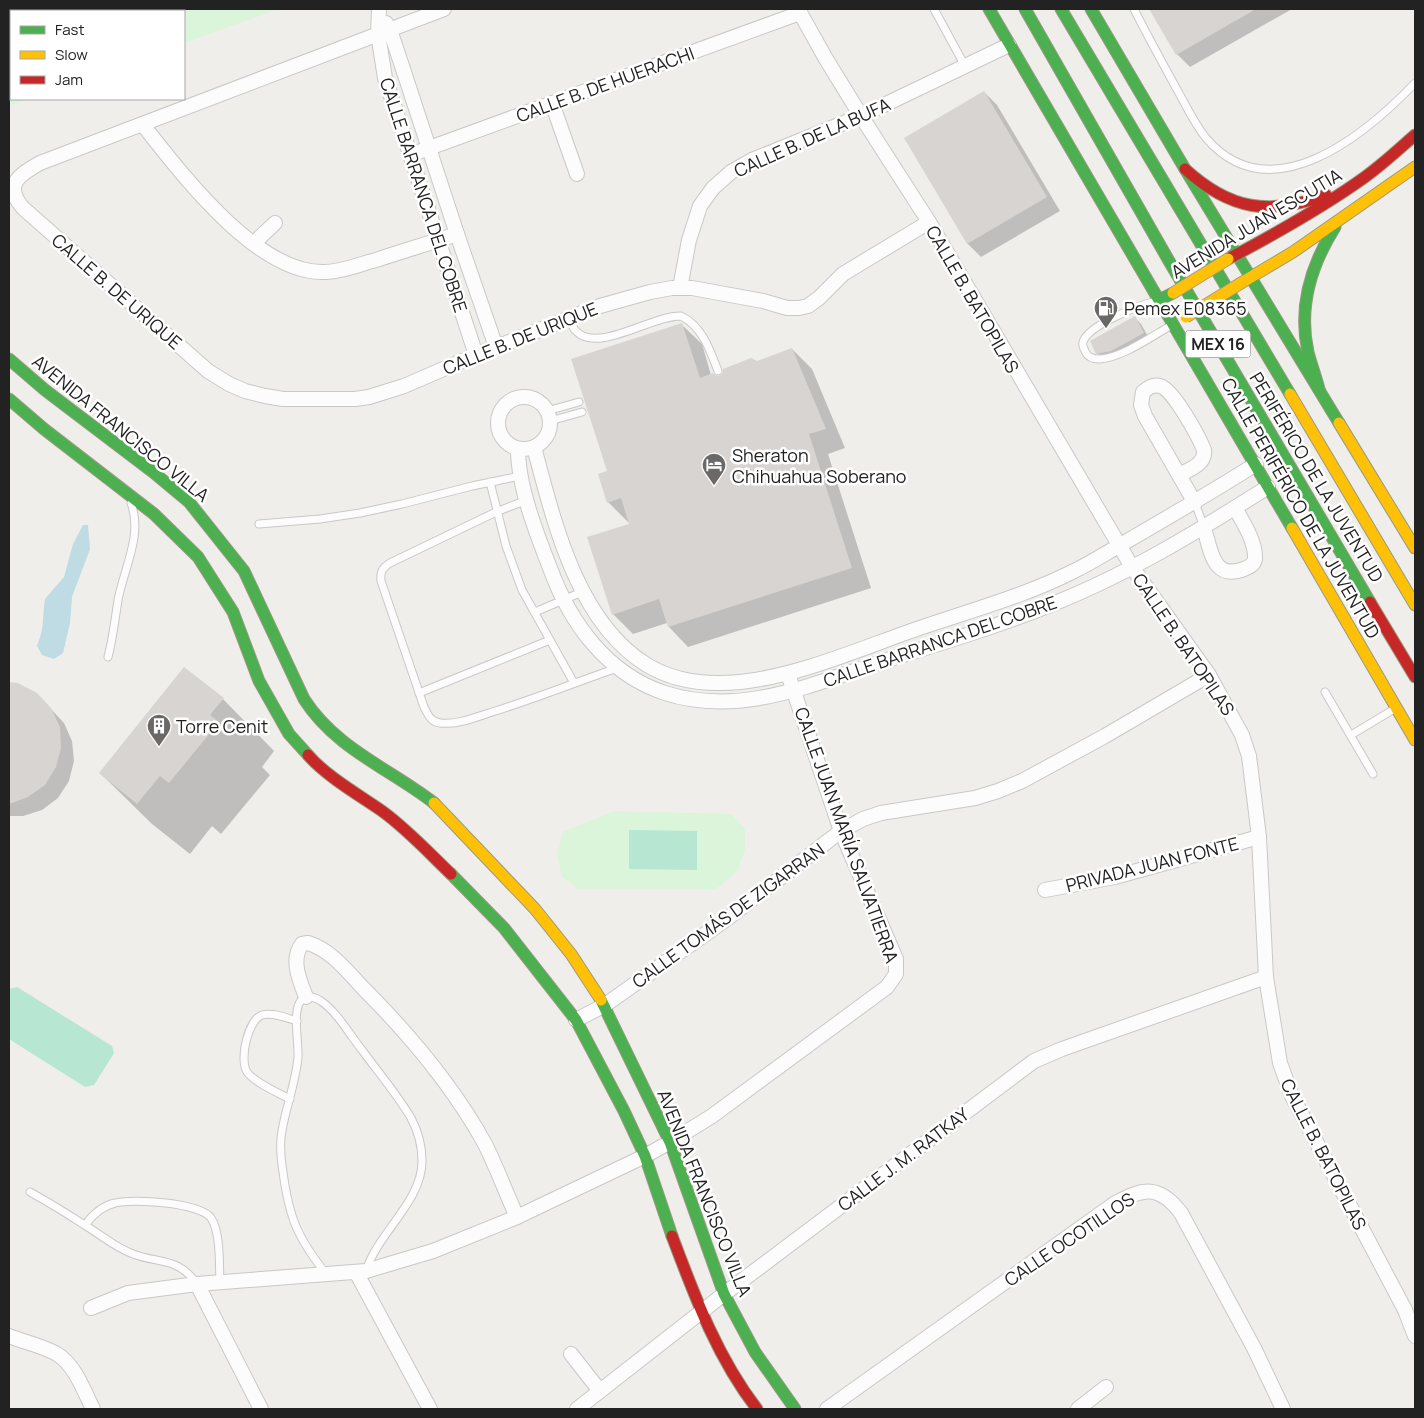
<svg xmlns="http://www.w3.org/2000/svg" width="1424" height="1418" viewBox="0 0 1424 1418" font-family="Manrope,sans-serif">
<rect width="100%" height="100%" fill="#f0eeeb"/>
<g fill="#daf5da">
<path d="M9,9H279L184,43V11H11V99H27L11,105L9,86Z"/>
<path d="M614,811L731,814L745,829V851L737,871L716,889H579L562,877L557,854L563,832Z"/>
</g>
<g fill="#b7e6d2">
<path d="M629,830L697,831V870L629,869Z"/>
<path d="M17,987L112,1046L114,1053L94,1085L85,1087L9,1039V989Z"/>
</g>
<path fill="#bfdbe3" d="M83,525H88L90,549L72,597L70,623L63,653L54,659L42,655L37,646C45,627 42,618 45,599L64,577L73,544Z"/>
<g fill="#0003">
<path d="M1151,9H1292L1190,67L1177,54Z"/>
<path d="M984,92L997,105L1060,211L981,257L968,244L905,138Z"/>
<path d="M1134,317L1141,324L1150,340L1104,359L1097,353Z"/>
<path d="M682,325L702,344L711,375L720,377L792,349L812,369L845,448L828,454L871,588L688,647L669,627L667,623L633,634L613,614L631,524L630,521L628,522L608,502V472Z"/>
<path d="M9,683L18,685L50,708L64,723L72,741L74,761L69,781L58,798L42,810L23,816H9Z"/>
<path d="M223,699L274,751L262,767L270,775L221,834L212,826L190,854L152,824L100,773Z"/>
</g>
<g fill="#d7d4d2">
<path d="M1149,9H1256L1176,55Z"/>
<path d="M984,91L1047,197L967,244L904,138Z"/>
<path d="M1135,316L1144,333L1111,351L1096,354L1090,341Z"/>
<path d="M682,323L700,378L713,373L715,375L719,376L722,374L723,369L751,358L757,361L792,348L826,429L809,434L852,568L668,627L659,599L612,615L587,537L629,524L621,498L607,503L598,474L607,471L571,359Z"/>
<path d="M184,667L224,698L210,715L219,722L169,783L160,776L137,804L99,773Z"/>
<path d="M9,682L18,683L37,693L51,708L60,727L61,748L56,767L45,785L28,797L9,804Z"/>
</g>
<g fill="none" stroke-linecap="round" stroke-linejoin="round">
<defs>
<g id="lane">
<path d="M934,9L965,66"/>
<path d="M1134,9C1147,35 1161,60 1175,86C1185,103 1193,122 1206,138C1271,214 1366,134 1415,83"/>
<path d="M1156,301C1140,305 1088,325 1083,342C1082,346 1084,349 1086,353C1089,358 1093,359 1099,359C1122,358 1152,336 1172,325"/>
<path d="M570,318C571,323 573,329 577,332C599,353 653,315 681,316C702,326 710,350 718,371"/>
<path d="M547,411L579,402"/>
<path d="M550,421L582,412"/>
<path d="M490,482L506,546L522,590L574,683"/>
<path d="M527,500L496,512L390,563C382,568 380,572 381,581L424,707C428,715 431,722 440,723C456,725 474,718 489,713C532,700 574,683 617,668"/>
<path d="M1195,503L1204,527"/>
<path d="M259,524L320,519L360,513L402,504L472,486L520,476"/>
<path d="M535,612L582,592"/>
<path d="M108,657C113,638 115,619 118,600C124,568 143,535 131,503"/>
<path d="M1325,692L1373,774"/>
<path d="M419,693L550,640"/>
<path d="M1351,735L1396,708"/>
<path d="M290,1099C278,1093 254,1082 247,1072C239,1059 248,1020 262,1015C273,1012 287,1018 297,1021"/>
<path d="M30,1192C48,1202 66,1213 83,1224C100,1234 114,1247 133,1254C160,1264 178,1257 197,1284"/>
<path d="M85,1225C93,1214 102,1206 115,1203C133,1198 201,1203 211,1218C221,1233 219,1265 220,1282"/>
<path d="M327,1275C298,1239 289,1218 283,1172C281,1159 279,1144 282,1131C286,1106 296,1082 298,1057C299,1043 291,1006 303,999C308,995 316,998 321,1001C338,1013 349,1034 362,1050C378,1072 397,1094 411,1118C418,1131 422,1146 422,1161C422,1202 378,1232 366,1271"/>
</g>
<g id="street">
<path d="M379,9L378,34L385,78L476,355"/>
<path d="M444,9L40,163C19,175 3,185 23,208L208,371L229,384L245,391L265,396L283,399H355L369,397L404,386L476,355L600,306L650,292L672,288H692L763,301L787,308H799L808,306L819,298L843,274L929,222"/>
<path d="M798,9L826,59L861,116L929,222L1132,567L1209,675L1242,735L1249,756L1259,837L1266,977L1280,1063L1292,1096L1405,1310L1415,1336"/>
<path d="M386,23L390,30L404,72L457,234L496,347"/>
<path d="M552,103L577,174"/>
<path d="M143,125C181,173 257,274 324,272C342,272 360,264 376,260C403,251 430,243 457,234"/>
<path d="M410,155L800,13"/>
<path d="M254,243L275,223"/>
<path d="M680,288L689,240L700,206L713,188L731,172L752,160L861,116L1009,45"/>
<circle cx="524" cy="423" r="26"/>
<path d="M534,447C554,522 577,622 647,665C675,682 709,685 740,682C797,676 857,650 911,631C965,612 1023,597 1074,571C1091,563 1106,553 1122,544C1167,518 1212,492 1256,464"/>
<path d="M518,449C518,486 536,532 550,568C570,623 607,674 665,693C738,717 810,685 878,663C937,644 997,627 1055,603C1130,573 1200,530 1268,487"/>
<path d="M1179,475C1190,469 1206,464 1204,450C1199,437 1173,389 1160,386C1153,384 1148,388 1143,392L1141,405L1145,416L1195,503"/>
<path d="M1204,528C1211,551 1213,581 1244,569C1249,567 1254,565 1255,559C1256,542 1243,522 1235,508"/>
<path d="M1045,890L1115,877L1259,837"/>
<path d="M306,997C300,981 290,960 302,944L308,943C331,950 347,971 363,988C410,1035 453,1086 485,1144C497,1168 506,1193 517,1217"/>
<path d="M576,1020L605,1005L728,918L841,831L863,819L881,813L975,798L998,791L1022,781L1105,736L1209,675"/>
<path d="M356,1272L430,1409"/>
<path d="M197,1284L261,1409"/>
<path d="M91,1308L128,1293L197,1284L366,1271L433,1251L517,1217L645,1156L670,1142L712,1116L887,987L896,974V959L841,831L788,674"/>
<path d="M9,1336C24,1342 43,1346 57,1354C75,1365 84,1391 93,1409"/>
<path d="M571,1354L600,1391"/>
<path d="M577,1409L724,1294L1034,1061L1062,1049L1266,977"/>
<path d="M827,1409L1114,1204C1143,1188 1159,1184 1181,1213L1254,1348L1283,1409"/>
<path d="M1078,1409L1106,1387"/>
</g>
<g id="fast">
<path d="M989,9L1292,528"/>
<path d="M1025,9L1169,261L1370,602"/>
<path d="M1061,9L1290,394"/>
<path d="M1091,9L1185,169L1339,423"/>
<path d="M1159,300L1173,293"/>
<path d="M9,359L45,390L153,472L189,502L244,571L304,699C335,748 390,769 434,803"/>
<path d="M1319,389C1316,377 1311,364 1308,352C1298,307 1311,265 1335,227"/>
<path d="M9,399L44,429L154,514L198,557L233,612L259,681L289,734L308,755"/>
<path d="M451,874L504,928L576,1020L624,1111L645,1156L672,1236"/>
<path d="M601,1000L670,1142L724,1294L755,1352L795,1409"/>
</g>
<g id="slow">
<path d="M1241,283L1293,252L1415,167"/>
<path d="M1290,394L1415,605"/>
<path d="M1339,423L1415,548"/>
<path d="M1292,528L1415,740"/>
<path d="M434,803L535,909L571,954L601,1000"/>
</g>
<g id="jam">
<path d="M1185,169C1230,210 1269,216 1326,195"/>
<path d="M1228,259C1275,234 1322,208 1365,177C1383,164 1399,149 1415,135"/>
<path d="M1370,602L1415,677"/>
<path d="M308,755C326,776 359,795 382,811C407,829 429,853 451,874"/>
<path d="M672,1236C695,1297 717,1357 757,1409"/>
</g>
</defs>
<use href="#lane" stroke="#c9c8c7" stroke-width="9"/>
<use href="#street" stroke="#c9c8c7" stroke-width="16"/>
<use href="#fast" stroke="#999a82" stroke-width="13"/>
<use href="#slow" stroke="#999a82" stroke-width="13"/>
<use href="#jam" stroke="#999a82" stroke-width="13"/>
<use href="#lane" stroke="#fdfcfc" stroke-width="7"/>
<use href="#street" stroke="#fdfcfc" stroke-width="14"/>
<use href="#fast" stroke="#4caf50" stroke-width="11"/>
<use href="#slow" stroke="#ffc107" stroke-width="11"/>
<use href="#jam" stroke="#c62828" stroke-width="11"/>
<defs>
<g id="slow-bridge">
<path d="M1173,293L1228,259"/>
<path d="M1186,317L1241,283"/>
</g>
</defs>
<use href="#slow-bridge" stroke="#a79c86" stroke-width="13" stroke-linecap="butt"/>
<use href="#slow-bridge" stroke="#ffc107" stroke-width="11"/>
</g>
<defs>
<symbol id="fuel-pin" viewBox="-11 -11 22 30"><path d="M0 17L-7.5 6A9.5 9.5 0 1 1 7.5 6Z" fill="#6a6968" stroke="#fff"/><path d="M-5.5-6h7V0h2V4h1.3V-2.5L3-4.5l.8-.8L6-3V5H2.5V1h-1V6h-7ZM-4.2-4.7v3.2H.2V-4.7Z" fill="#fff"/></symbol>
<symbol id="hotel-pin" viewBox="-11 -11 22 30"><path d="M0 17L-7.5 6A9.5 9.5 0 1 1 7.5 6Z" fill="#6a6968" stroke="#fff"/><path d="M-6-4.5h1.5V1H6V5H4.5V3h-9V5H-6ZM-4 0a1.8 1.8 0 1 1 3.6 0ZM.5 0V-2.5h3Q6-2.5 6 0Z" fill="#fff"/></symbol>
<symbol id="building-pin" viewBox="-11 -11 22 30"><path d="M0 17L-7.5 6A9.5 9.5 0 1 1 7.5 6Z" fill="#6a6968" stroke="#fff"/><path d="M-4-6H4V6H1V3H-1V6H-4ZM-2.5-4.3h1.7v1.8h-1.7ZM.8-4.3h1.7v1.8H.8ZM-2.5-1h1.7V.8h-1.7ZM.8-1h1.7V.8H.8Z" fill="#fff"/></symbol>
</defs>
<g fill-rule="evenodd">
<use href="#fuel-pin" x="1092" y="294" width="28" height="38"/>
<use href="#hotel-pin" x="700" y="451" width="28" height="38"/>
<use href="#building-pin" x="145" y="712" width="28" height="38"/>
</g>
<g text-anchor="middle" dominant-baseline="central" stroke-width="5" stroke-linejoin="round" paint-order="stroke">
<rect fill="#fff" stroke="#646464" stroke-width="1" x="1185.5" y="330.5" width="65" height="27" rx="4"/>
<g font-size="16" font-weight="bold" fill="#222">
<text x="1218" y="344">MEX 16</text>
</g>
<g font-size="18" fill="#222" stroke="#fff">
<text transform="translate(605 84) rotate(-20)">CALLE B. DE HUERACHI</text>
<text transform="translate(812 137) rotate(-24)">CALLE B. DE LA BUFA</text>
<text transform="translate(424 195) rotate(72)">CALLE BARRANCA DEL COBRE</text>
<text transform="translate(1256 223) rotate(-31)">AVENIDA JUAN ESCUTIA</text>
<text transform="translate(117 291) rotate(41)">CALLE B. DE URIQUE</text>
<text transform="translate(973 299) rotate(60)">CALLE B. BATOPILAS</text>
<text transform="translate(520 338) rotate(-22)">CALLE B. DE URIQUE</text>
<text transform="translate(121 428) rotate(39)">AVENIDA FRANCISCO VILLA</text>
<text transform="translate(1317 477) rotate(59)">PERIFÉRICO DE LA JUVENTUD</text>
<text transform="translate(1301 508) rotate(60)">CALLE PERIFÉRICO DE LA JUVENTUD</text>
<text transform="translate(940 641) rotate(-19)">CALLE BARRANCA DEL COBRE</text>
<text transform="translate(1184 644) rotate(56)">CALLE B. BATOPILAS</text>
<text transform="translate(847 835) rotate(70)">CALLE JUAN MARÍA SALVATIERRA</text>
<text transform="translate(1152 864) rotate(-14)">PRIVADA JUAN FONTE</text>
<text transform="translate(728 915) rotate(-36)">CALLE TOMÁS DE ZIGARRAN</text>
<text transform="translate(1324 1154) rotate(63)">CALLE B. BATOPILAS</text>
<text transform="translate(903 1159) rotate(-37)">CALLE J. M. RATKAY</text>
<text transform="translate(705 1193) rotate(68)">AVENIDA FRANCISCO VILLA</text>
<text transform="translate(1069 1239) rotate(-34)">CALLE OCOTILLOS</text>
</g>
<g font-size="18" fill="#222" stroke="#fff" text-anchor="start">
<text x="1124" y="308">Pemex E08365</text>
<text x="732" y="455">Sheraton<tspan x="732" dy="21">Chihuahua Soberano</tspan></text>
<text x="176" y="726">Torre Cenit</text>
</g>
</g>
<rect width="1424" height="1418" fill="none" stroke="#222222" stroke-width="20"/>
<rect x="10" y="10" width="175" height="90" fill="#ffffff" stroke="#a7a7a7"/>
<rect x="20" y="26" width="25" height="8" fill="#4caf50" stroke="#a7a7a7"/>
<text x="55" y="35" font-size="15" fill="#222222">Fast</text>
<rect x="20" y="51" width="25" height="8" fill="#ffc107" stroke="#a7a7a7"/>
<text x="55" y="60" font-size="15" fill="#222222">Slow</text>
<rect x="20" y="76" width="25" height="8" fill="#c62828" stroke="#a7a7a7"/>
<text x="55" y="85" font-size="15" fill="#222222">Jam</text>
</svg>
